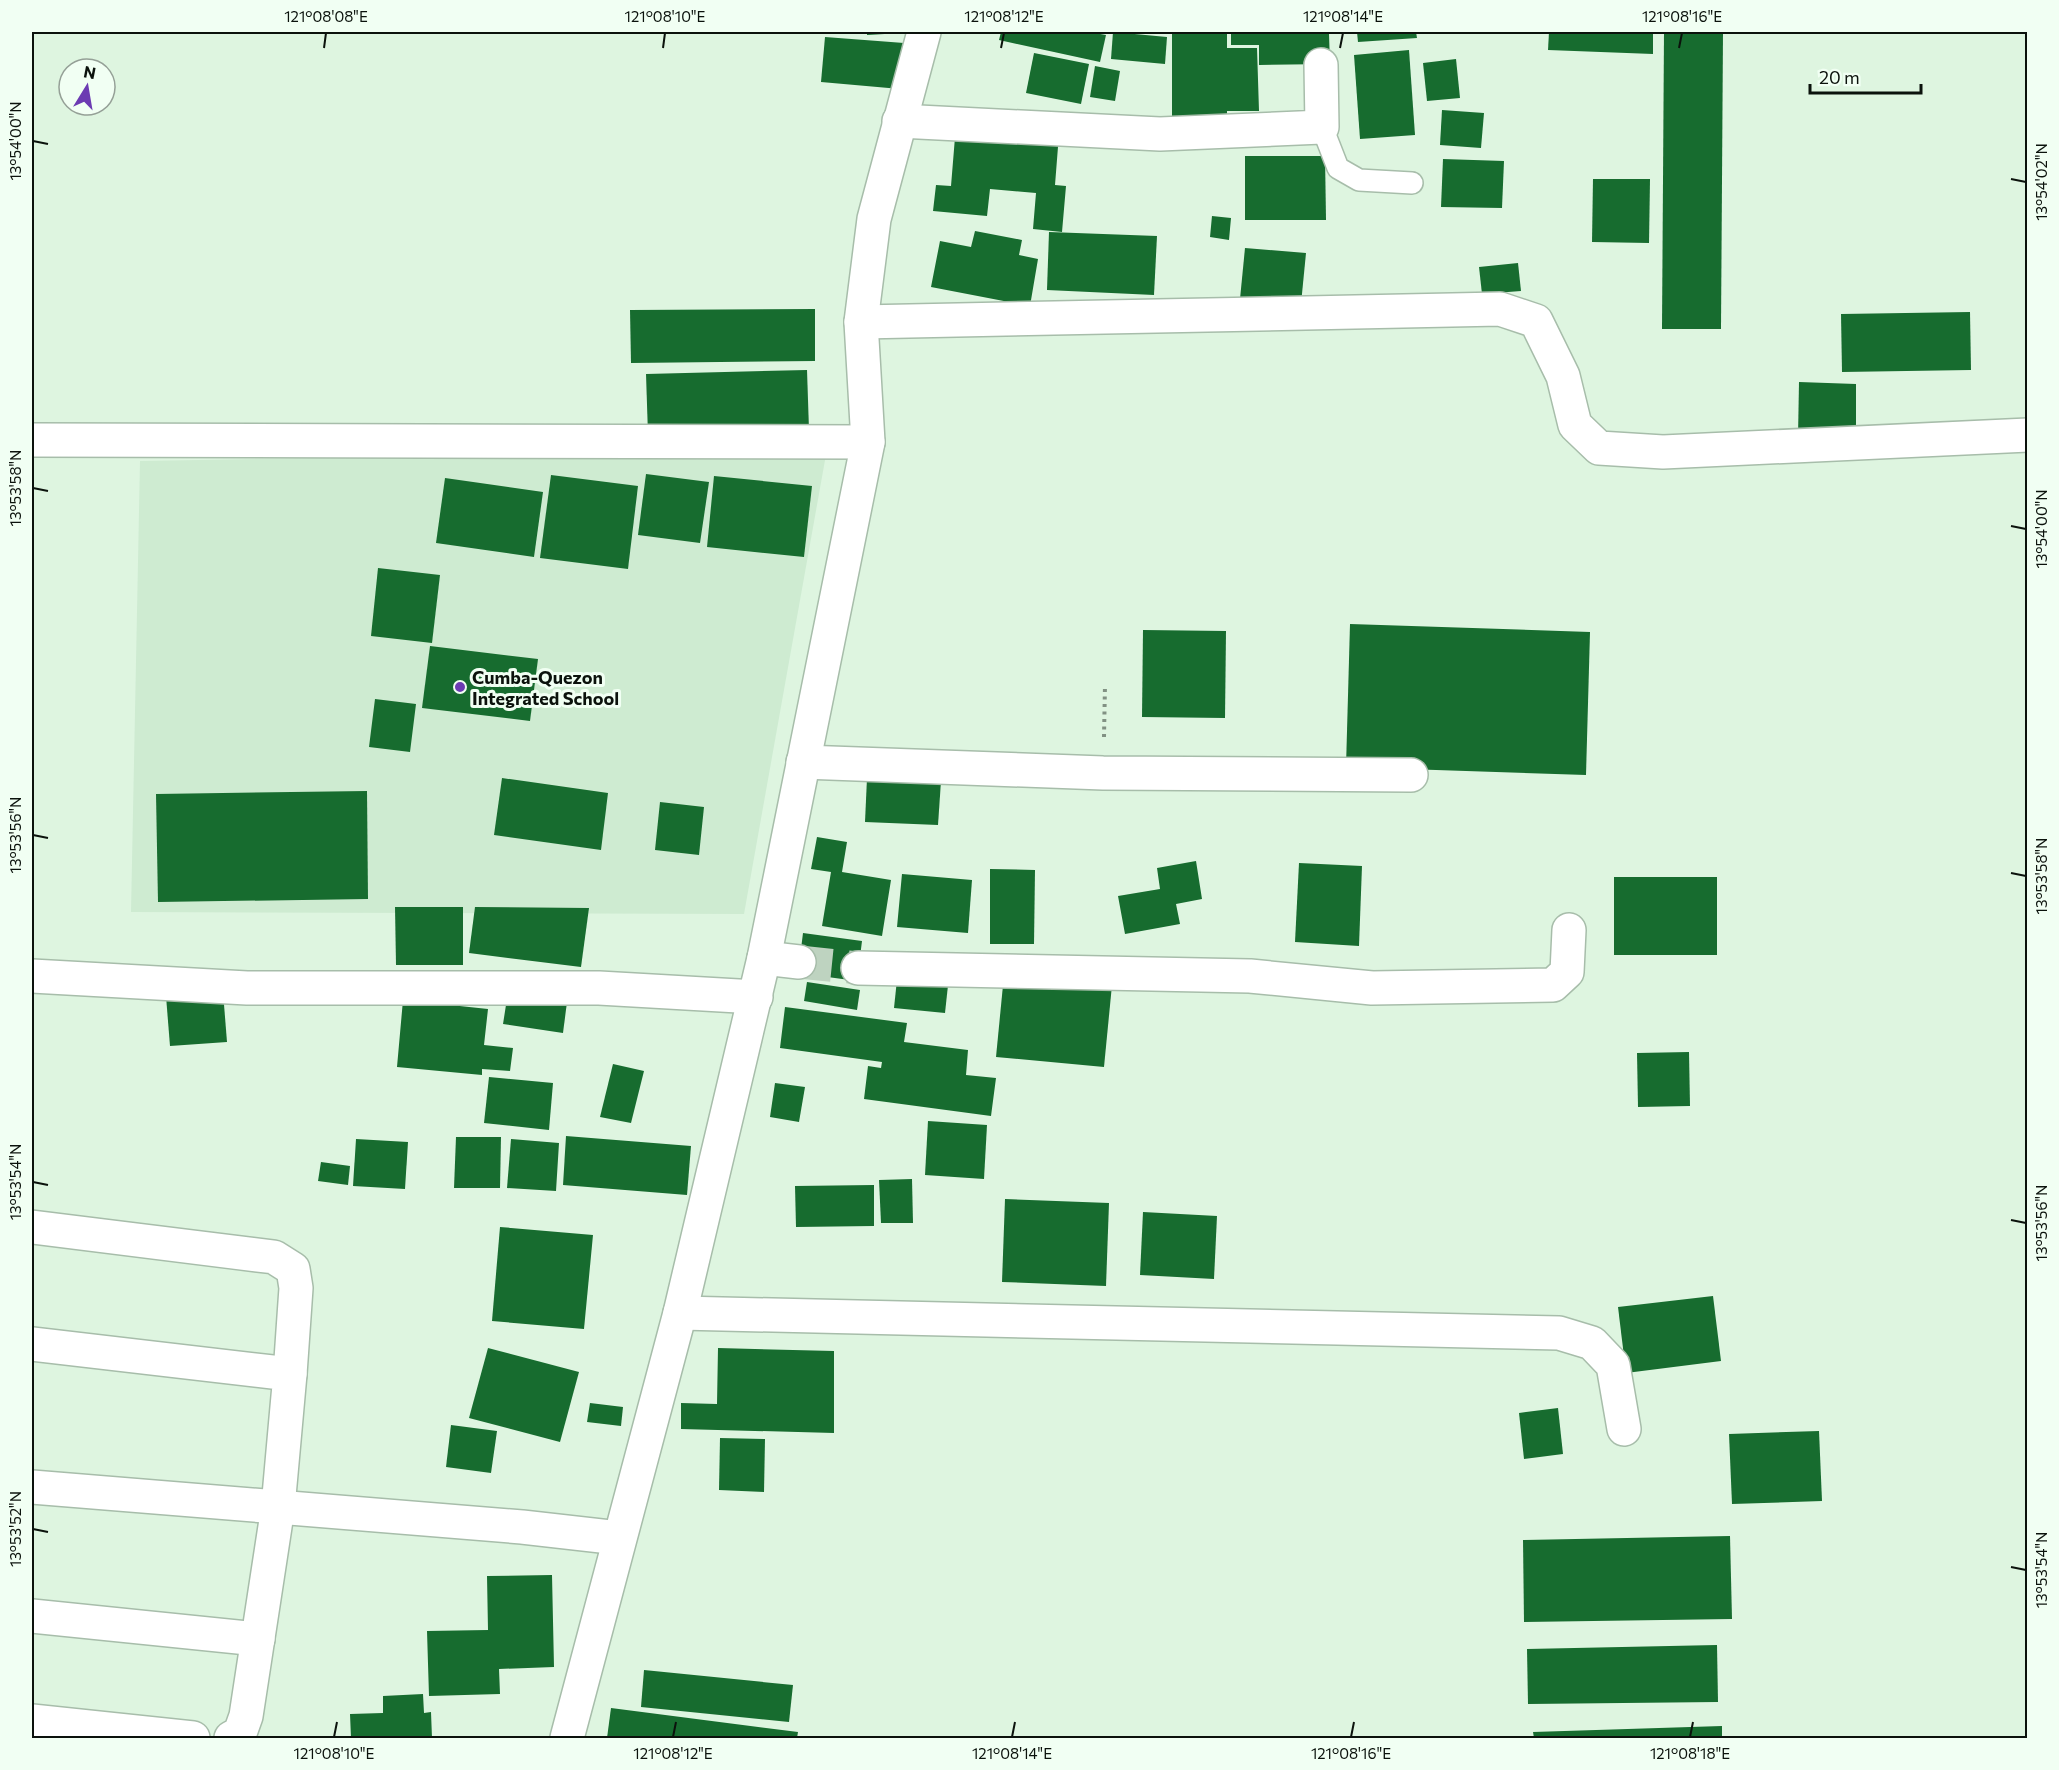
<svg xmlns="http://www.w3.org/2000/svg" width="2059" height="1770" viewBox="0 0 2059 1770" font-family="Commissioner,sans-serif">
<rect width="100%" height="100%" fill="#def5e0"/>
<path fill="#ceebd1" d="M827,449L744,914L131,912L140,461Z"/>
<g fill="#176c2f">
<path d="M867,32H902V33L867,35Z"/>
<path d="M1001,32H1089L1106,35L1100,62L999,40Z"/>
<path d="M1113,32L1167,37L1165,64L1111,59Z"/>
<path d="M1172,32H1227V48H1257L1259,111H1227V122H1172Z"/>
<path d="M1231,32L1329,34L1330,64L1259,65V45H1231Z"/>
<path d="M1357,32H1416L1417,38L1358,42Z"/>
<path d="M1549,32H1653V54L1548,50Z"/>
<path d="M1664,32H1723L1721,329H1662Z"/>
<path d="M825,37L904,43L900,89L821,82Z"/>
<path d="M1409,50L1415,135L1360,139L1354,55Z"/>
<path d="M1034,53L1089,64L1081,104L1026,93Z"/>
<path d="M1456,59L1460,98L1427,101L1423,63Z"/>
<path d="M1095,66L1120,71L1115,101L1090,97Z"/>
<path d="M1442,110L1484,113L1481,148L1440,145Z"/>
<path d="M956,125L1059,134L1055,185L1066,186L1062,232L1033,229L1036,193L990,189L987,216L933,211L936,185L951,186Z"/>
<path d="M1245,156H1325L1326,220H1245Z"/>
<path d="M1443,159L1504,161L1502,208L1441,207Z"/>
<path d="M1593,179H1650L1649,243L1592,242Z"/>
<path d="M1212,216L1231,218L1229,240L1210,237Z"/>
<path d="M975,231L1022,240L1019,255L1038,259L1030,306L931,287L940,241L971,247Z"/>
<path d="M1049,232L1157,236L1154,295L1047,290Z"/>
<path d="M1245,248L1306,253L1301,304L1240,299Z"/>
<path d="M1518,263L1521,291L1482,294L1479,267Z"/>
<path d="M815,309V361L631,363L630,310Z"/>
<path d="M1970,312L1971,370L1842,372L1841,314Z"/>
<path d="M807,370L809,430L648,435L646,374Z"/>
<path d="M1799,382L1856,384V438L1798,437Z"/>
<path d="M646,474L709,482L700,543L638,535Z"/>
<path d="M551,475L638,486L628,569L540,558Z"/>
<path d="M714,476L812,486L804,557L707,547Z"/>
<path d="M445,478L543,492L534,557L436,543Z"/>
<path d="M378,568L440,575L432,643L371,636Z"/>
<path d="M1350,624L1590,632L1586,775L1346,767Z"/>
<path d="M1143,630L1226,631L1225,718L1142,717Z"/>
<path d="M430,646L538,659L530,721L422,708Z"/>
<path d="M375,699L416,704L410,752L369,747Z"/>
<path d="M502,778L608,793L601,850L494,835Z"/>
<path d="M867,778L941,781L938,825L865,822Z"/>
<path d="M367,791L368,899L158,902L156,794Z"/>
<path d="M660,802L704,807L699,855L655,850Z"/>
<path d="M817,837L847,842L842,872L891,880L882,936L822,926L831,872L811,869Z"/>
<path d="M1196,861L1202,899L1176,904L1180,924L1125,934L1118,896L1160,889L1157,868Z"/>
<path d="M1299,863L1362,866L1359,946L1295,942Z"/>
<path d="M990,869L1035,870L1034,944H990Z"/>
<path d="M902,874L972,880L968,933L897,927Z"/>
<rect x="1614" y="877" width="103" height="78"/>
<path d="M395,907H463V965H396Z"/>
<path d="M475,907L589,908L581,967L469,953Z"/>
<path d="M803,933L862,941L857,981L798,973Z"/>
<path d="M898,970L949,976L945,1013L894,1008Z"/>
<path d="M1004,975L1112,985L1104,1067L996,1057Z"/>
<path d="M807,982L860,990L857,1010L804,1001Z"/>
<path d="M223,992L227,1042L170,1046L166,996Z"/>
<path d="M508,992L567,1002L563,1033L503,1024Z"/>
<path d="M403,1000L488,1009L484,1045L513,1048L510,1071L482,1069V1075L397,1067Z"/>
<path d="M785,1007L907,1023L904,1042L968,1050L966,1075L996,1078L991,1116L864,1099L868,1066L881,1068L882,1062L780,1048Z"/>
<path d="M1689,1052L1690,1106L1638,1107L1637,1053Z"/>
<path d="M613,1064L644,1071L631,1123L600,1117Z"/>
<path d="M489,1077L553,1083L549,1130L484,1123Z"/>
<path d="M775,1083L805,1087L799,1122L770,1117Z"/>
<path d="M928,1121L987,1125L984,1179L925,1175Z"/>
<path d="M566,1136L691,1146L687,1195L563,1185Z"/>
<path d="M456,1137H501L500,1188H454Z"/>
<path d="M356,1139L408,1142L405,1189L353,1186Z"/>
<path d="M511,1139L559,1143L556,1191L507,1188Z"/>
<path d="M321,1162L350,1166L348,1185L318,1181Z"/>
<path d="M912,1179L913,1223H881L879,1180Z"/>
<path d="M874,1185V1226L796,1227L795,1186Z"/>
<path d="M1005,1199L1109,1203L1106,1286L1002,1282Z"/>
<path d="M1143,1212L1217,1216L1214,1279L1140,1275Z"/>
<path d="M500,1227L593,1235L584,1329L492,1321Z"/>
<path d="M1713,1296L1721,1361L1626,1373L1618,1307Z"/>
<path d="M488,1348L579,1372L560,1442L469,1418Z"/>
<path d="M718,1348L834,1351V1433L681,1429V1403L717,1404Z"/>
<path d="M590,1403L623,1407L621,1426L587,1422Z"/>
<path d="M1558,1408L1563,1454L1524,1459L1519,1413Z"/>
<path d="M451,1425L497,1431L491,1473L446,1467Z"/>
<path d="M1819,1431L1822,1501L1732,1504L1729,1434Z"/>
<path d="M720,1438L765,1439L764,1492L719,1490Z"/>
<path d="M1730,1536L1732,1619L1524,1622L1523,1540Z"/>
<path d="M552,1575L554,1667L499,1669L500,1694L429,1696L427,1631L488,1630L487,1576Z"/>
<path d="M1717,1645L1718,1702L1528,1704L1527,1649Z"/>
<path d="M644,1670L793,1685L789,1722L641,1707Z"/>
<path d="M423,1694L424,1713L431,1712L432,1738H351L350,1714L383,1713V1696Z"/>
<path d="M611,1708L798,1732L797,1738H607Z"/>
<path d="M1722,1726V1738H1534L1533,1732Z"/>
</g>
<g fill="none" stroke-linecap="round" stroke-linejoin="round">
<path stroke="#bed3c0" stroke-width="33" stroke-dasharray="33 16" stroke-linecap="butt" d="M799,962L858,968"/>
<defs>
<path id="lane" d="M1322,127L1338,168L1359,180L1412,183"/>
<g id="street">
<path d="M899,121L1160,134L1322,127L1321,65"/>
<path d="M861,322L1500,309L1536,321L1563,376L1575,425L1599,448L1663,452L2028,435"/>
<path d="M32,440L868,442"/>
<path d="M803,762L1103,773L1411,775"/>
<path d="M764,958L799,962"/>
<path d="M858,968L1250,976L1372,988L1553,985L1567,972L1569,930"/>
<path d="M32,976L247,988H599L756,997"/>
<path d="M32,1227L274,1257L293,1269L296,1288L290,1374"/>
<path d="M680,1313L1559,1333L1592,1343L1613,1365L1624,1429"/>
<path d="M32,1344L290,1374L278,1507L246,1716L240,1733L231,1738"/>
<path d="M32,1487L522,1527L619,1538"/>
<path d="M32,1616L258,1639"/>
<path d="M32,1721L193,1738"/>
</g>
<path id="secondary" d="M567,1738L680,1313L764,958L868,442L861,322L874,219L924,32"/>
</defs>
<use href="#lane" stroke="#a7bdaa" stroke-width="24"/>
<use href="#street" stroke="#a7bdaa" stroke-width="36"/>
<use href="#secondary" stroke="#a7bdaa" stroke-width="36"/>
<path stroke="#819183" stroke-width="4" stroke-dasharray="3 4.5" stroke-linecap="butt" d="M1104,737L1105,685"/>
<use href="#lane" stroke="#fff" stroke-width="21"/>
<use href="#street" stroke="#fff" stroke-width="33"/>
<use href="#secondary" stroke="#fff" stroke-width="33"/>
</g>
<path fill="none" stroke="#0b120c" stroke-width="2" d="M324,48L326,33M663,48L665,33M1001,48L1004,33M1340,48L1343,33M1679,48L1682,33M33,141L48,144M2011,179L2026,182M33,488L48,491M2011,526L2026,529M33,835L48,838M2011,873L2026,876M33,1182L48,1185M2011,1220L2026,1223M33,1529L48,1532M2011,1567L2026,1570M334,1737L337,1722M673,1737L676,1722M1012,1737L1015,1722M1351,1737L1354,1722M1690,1737L1693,1722"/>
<circle fill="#6c3bb2" stroke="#f1fff3" stroke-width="2" cx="460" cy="687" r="6"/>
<g text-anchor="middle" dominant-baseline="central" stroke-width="6" stroke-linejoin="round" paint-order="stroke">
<g font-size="18" font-weight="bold" fill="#0b120c" stroke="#f1fff3" text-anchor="start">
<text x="472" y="677">Cumba-Quezon<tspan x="472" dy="21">Integrated School</tspan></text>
</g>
</g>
<rect width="2059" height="1770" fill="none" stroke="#f1fff3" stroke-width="66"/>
<g transform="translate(87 87) rotate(11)"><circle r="28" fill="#f1fff3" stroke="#95a097" stroke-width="1.5"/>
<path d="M0-4.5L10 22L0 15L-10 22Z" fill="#6c3bb2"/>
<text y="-9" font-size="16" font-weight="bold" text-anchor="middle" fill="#0b120c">N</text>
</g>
<path d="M1810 84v9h111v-9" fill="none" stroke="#0b120c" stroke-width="3"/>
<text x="1819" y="84" font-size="18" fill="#0b120c" stroke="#f1fff3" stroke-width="4.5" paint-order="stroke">20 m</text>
<rect x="33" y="33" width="1993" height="1704" fill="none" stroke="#0b120c" stroke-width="2"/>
<g font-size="15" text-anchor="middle" fill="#0b120c">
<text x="326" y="22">121°08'08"E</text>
<text x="665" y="22">121°08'10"E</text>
<text x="1004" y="22">121°08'12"E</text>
<text x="1343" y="22">121°08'14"E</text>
<text x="1682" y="22">121°08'16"E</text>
<text transform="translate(16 141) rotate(-90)" y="5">13°54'00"N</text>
<text transform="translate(2042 182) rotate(-90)" y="5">13°54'02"N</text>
<text transform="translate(16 488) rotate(-90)" y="5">13°53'58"N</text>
<text transform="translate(2042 529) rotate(-90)" y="5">13°54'00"N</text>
<text transform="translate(16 835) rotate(-90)" y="5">13°53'56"N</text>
<text transform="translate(2042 876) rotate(-90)" y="5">13°53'58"N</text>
<text transform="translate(16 1182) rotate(-90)" y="5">13°53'54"N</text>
<text transform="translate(2042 1223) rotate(-90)" y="5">13°53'56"N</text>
<text transform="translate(16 1529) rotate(-90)" y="5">13°53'52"N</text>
<text transform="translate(2042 1570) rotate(-90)" y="5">13°53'54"N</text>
<text x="334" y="1759">121°08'10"E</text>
<text x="673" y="1759">121°08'12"E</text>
<text x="1012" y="1759">121°08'14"E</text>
<text x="1351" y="1759">121°08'16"E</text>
<text x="1690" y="1759">121°08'18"E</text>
</g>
</svg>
